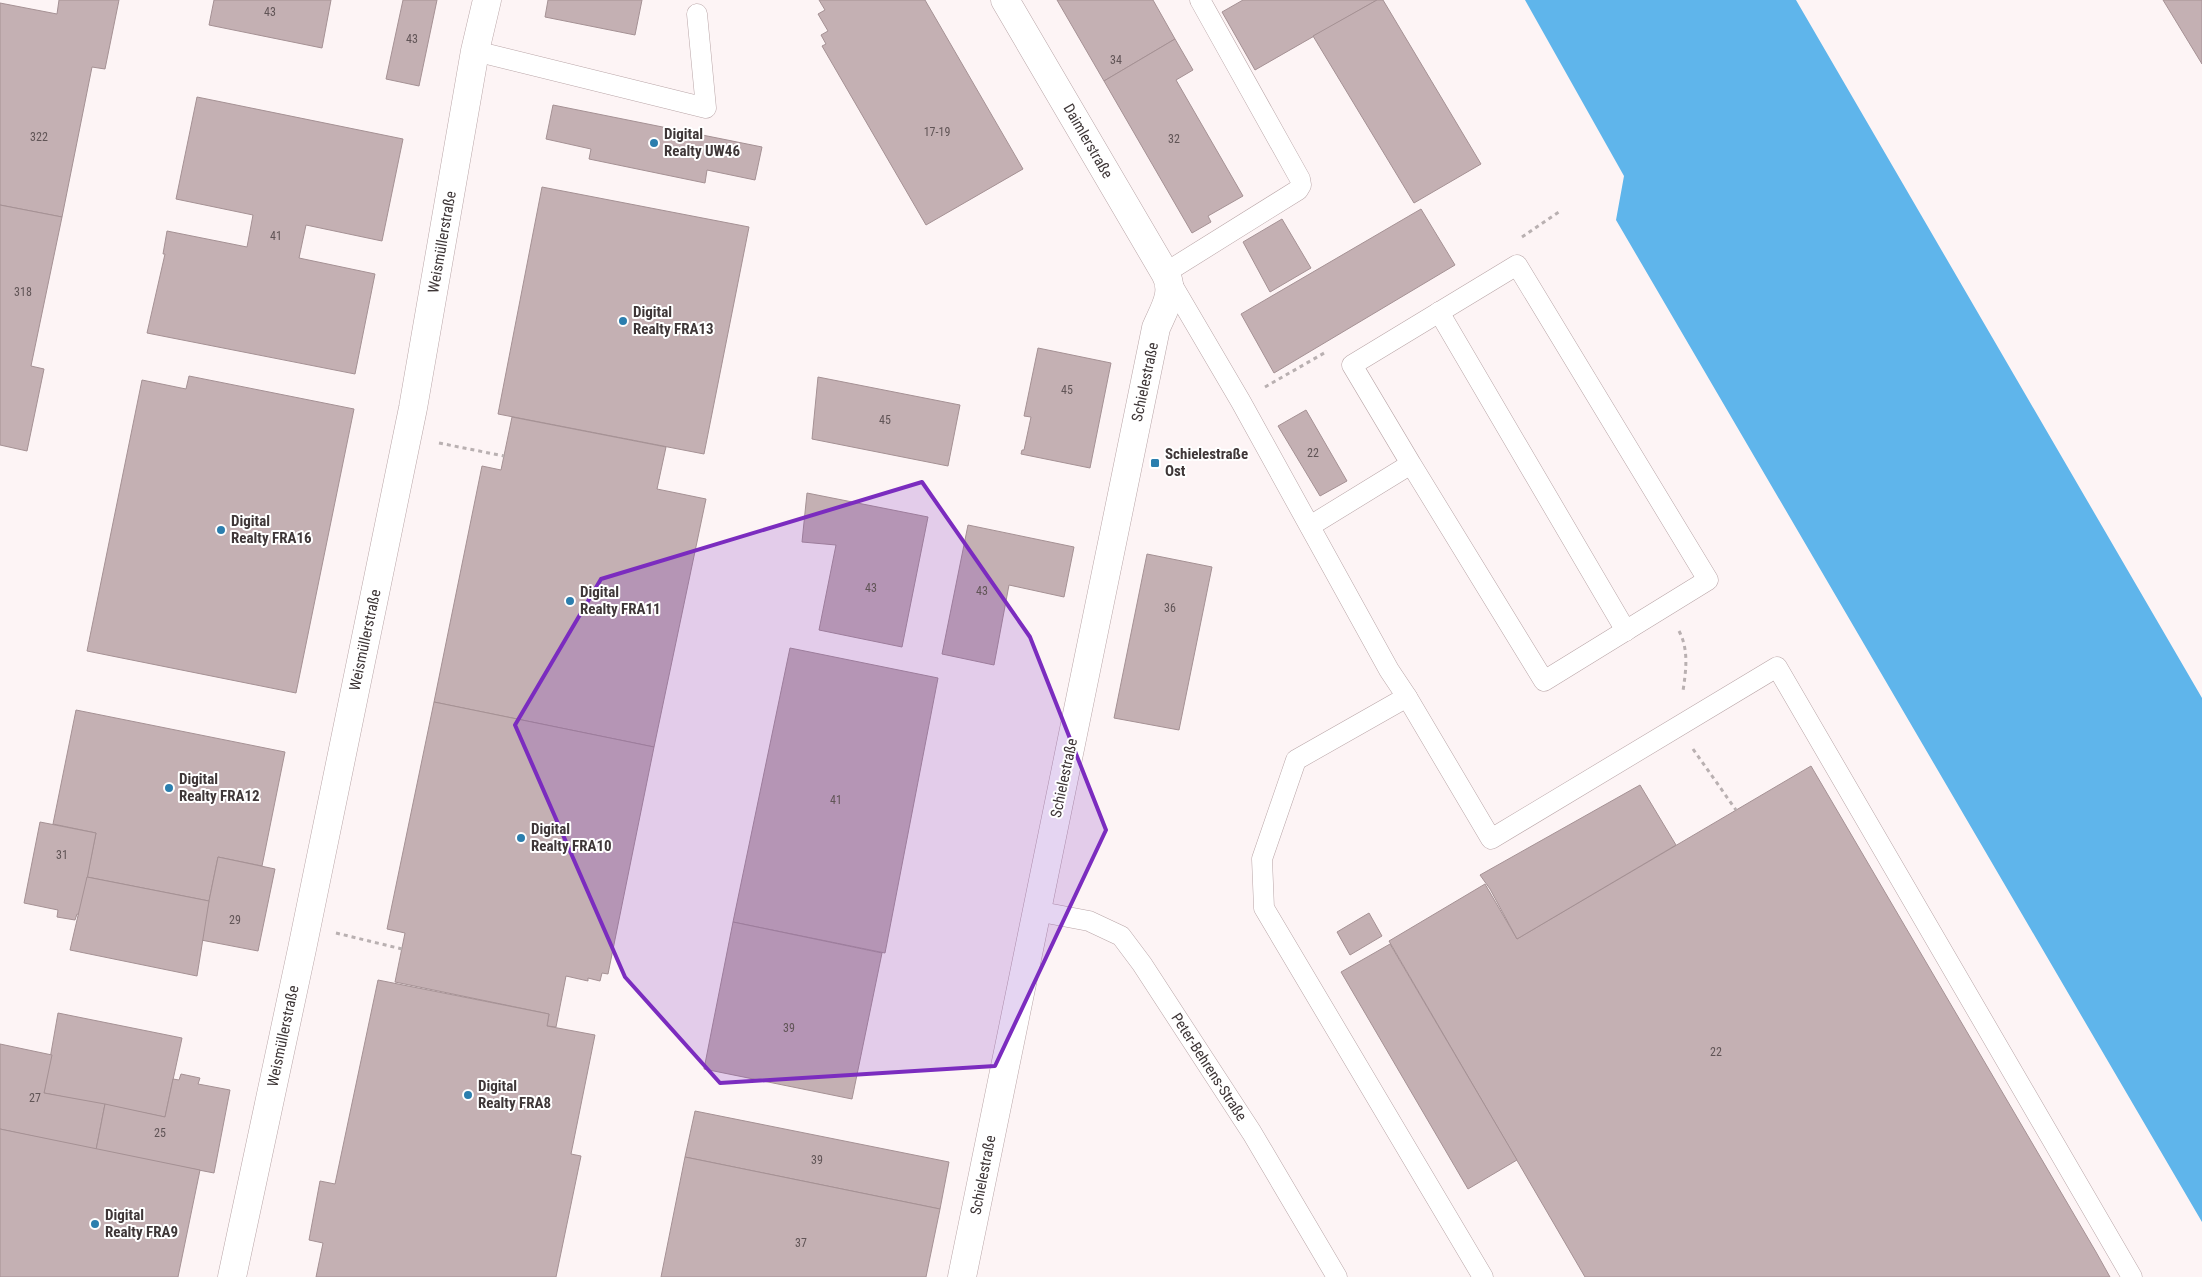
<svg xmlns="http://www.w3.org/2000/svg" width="2202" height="1277" viewBox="0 0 2202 1277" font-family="'Roboto Condensed',sans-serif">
<rect width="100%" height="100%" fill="#fdf4f5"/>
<path fill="#5fb5eb" d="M1525,0H1796L2202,698V1222L1616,220L1624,176Z"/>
<g fill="#c4b0b3" stroke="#a59194">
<path d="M59,0H119L105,69L92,67L62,217L0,205V3L57,14Z"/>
<path d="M214,0H331L322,48L209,25Z"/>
<path d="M403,0H437L419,86L386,79Z"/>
<path d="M548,0H642L635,35L545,17Z"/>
<path d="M819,0H925L1023,169L926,225L822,46L826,44L821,35L828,31L818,14L825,10Z"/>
<path d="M1057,0H1153L1175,39L1104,81Z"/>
<path d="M1243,0H1377L1255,70L1222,12Z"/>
<path d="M1377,0H1383L1481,164L1414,203L1313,36Z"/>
<path d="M2163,0H2202V64Z"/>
<path d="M1175,39L1193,70L1176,80L1243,196L1208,216L1211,222L1192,233L1104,81Z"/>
<path d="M197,97L403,139L382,241L306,225L299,258L375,274L355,374L147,333L165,254H163L167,231L247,247L253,215L176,199Z"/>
<path d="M553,105L762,147L755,180L707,170L705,183L589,159L591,149L546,139Z"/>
<path d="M542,187L749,227L704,454L498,414Z"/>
<path d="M0,205L62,217L31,366L44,369L27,451L0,445Z"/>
<path d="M1421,209L1455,265L1274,373L1241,314Z"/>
<path d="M1282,219L1311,268L1270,292L1243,242Z"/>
<path d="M1038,348L1111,363L1090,468L1021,454L1022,450H1024L1031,417L1024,416Z"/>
<path d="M189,376L354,409L296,693L87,651L142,380L186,389Z"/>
<path d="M818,377L960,405L948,466L812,439Z"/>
<path d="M1306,410L1347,481L1320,496L1278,426Z"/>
<path d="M512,417L666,447L657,489L706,499L654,747L434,702L482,466L501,470Z"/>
<path d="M807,493L928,517L902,647L819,630L836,545L802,542Z"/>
<path d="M968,525L1074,547L1064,597L1009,585L994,665L942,654Z"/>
<path d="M1147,554L1212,567L1179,730L1114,718Z"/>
<path d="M790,648L938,678L885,953L733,922Z"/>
<path d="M434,702L654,747L608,974L602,973L600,981L588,978V981L566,976L556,1027L547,1026L549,1014L395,982L405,933L387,929Z"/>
<path d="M76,710L285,752L262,866L218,857L209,901L87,877L96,833L53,824Z"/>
<path d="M1811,766L2096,1252L2110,1277H1585L1389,941L1485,884L1517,939Z"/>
<path d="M1640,785L1676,845L1517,939L1490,889L1480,875Z"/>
<path d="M40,822L96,833L80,915L77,914L75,920L57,917L58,910L24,903Z"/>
<path d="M218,857L275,869L258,951L201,940Z"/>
<path d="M87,877L209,901L197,976L70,950Z"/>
<path d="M1369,913L1382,936L1350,955L1337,932Z"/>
<path d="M733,922L882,953L852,1099L704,1069Z"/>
<path d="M1390,944L1517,1160L1468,1189L1341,972Z"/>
<path d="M378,980L549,1014L547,1026L595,1035L571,1154L581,1156L556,1277H316L323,1243L309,1240L320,1181L335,1184Z"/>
<path d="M58,1013L182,1038L165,1117L44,1093Z"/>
<path d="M0,1044L52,1055L44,1093L105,1104L96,1150L0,1129Z"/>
<path d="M181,1074L200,1078L198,1084L230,1090L214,1173L96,1150L105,1104L165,1117L173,1079L179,1080Z"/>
<path d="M695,1111L949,1162L940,1209L685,1157Z"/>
<path d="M0,1129L200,1170L178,1277H0Z"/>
<path d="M685,1157L940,1209L926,1277H661Z"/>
</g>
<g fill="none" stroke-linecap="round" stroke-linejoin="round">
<defs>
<g id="lane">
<path d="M475,51L706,108L697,14"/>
<path d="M1165,273L1298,190L1301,185L1300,179L1200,0"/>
<path d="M1170,281L1241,402L1389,670L1407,697L1296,760L1262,859L1264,908L1483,1277"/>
<path d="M1439,312L1626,631"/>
<path d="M1310,526L1411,464L1544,681L1708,580L1517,265L1352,365L1411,464"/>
<path d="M1407,697L1491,839L1777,667L2132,1277"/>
<path d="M1036,911L1089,921L1121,936L1142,964L1252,1133L1337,1277"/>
</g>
<g id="street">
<path d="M232,1277L302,949L413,408L475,51L487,0"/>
<path d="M962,1277L1156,328C1164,309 1176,292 1165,273L1005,0"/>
</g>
</defs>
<use href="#lane" stroke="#b9a5a7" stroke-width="21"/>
<use href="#street" stroke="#b9a5a7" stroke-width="29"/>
<g stroke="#b9b0b1" stroke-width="3" stroke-dasharray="4 4" stroke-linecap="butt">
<path d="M1522,237L1559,212"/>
<path d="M1265,387L1326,352"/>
<path d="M439,443L504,456"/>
<path d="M1679,631C1689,650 1686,670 1683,691"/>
<path d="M1693,749L1736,810"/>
<path d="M336,933L402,949"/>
</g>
<use href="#lane" stroke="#fff" stroke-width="20"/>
<use href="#street" stroke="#fff" stroke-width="28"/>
</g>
<path fill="#7b2cbf" fill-opacity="0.2" stroke="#7b2cbf" stroke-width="4" stroke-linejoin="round" d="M922,482L1030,637L1106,830L995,1066L720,1083L625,977L515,725L601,579Z"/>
<g fill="#2b7eae" stroke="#fff" stroke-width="2">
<circle cx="654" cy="143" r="5"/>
<circle cx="623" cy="321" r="5"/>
<rect x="1150" y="458" width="10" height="10" rx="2.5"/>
<circle cx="221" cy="530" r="5"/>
<circle cx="570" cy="601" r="5"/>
<circle cx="169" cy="788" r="5"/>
<circle cx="521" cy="838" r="5"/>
<circle cx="468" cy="1095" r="5"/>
<circle cx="95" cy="1224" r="5"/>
</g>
<g text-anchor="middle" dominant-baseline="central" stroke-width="4" stroke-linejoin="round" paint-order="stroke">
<g font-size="12" fill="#605456">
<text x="270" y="12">43</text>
<text x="412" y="39">43</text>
<text x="1116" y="60">34</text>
<text x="937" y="132">17-19</text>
<text x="39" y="137">322</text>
<text x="1174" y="139">32</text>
<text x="276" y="236">41</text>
<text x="23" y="292">318</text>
<text x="1067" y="390">45</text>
<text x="885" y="420">45</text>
<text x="1313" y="453">22</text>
<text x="871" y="588">43</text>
<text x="982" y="591">43</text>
<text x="1170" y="608">36</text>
<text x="836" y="800">41</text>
<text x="62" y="855">31</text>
<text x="235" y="920">29</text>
<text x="789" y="1028">39</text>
<text x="1716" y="1052">22</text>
<text x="35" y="1098">27</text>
<text x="160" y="1133">25</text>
<text x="817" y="1160">39</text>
<text x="801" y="1243">37</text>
</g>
<g font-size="15" font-weight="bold" fill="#3e3637" stroke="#fff" text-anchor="start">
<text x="664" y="134">Digital<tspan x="664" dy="17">Realty UW46</tspan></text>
<text x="633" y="312">Digital<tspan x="633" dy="17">Realty FRA13</tspan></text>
<text x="1165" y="454">Schielestraße<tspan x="1165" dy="17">Ost</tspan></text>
<text x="231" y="521">Digital<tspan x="231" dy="17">Realty FRA16</tspan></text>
<text x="580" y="592">Digital<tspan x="580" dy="17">Realty FRA11</tspan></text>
<text x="179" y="779">Digital<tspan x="179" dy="17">Realty FRA12</tspan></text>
<text x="531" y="829">Digital<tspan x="531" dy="17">Realty FRA10</tspan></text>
<text x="478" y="1086">Digital<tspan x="478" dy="17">Realty FRA8</tspan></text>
<text x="105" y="1215">Digital<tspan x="105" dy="17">Realty FRA9</tspan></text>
</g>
<g font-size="15" fill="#3e3637" stroke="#fff">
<text transform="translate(1088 141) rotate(60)">Daimlerstraße</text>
<text transform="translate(442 242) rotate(-80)">Weismüllerstraße</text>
<text transform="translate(1145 382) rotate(-78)">Schielestraße</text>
<text transform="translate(365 640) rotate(-78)">Weismüllerstraße</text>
<text transform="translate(1064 778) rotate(-78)">Schielestraße</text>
<text transform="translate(283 1036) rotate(-78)">Weismüllerstraße</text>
<text transform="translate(1209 1067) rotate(57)">Peter-Behrens-Straße</text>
<text transform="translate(983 1175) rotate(-79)">Schielestraße</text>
</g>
</g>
</svg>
